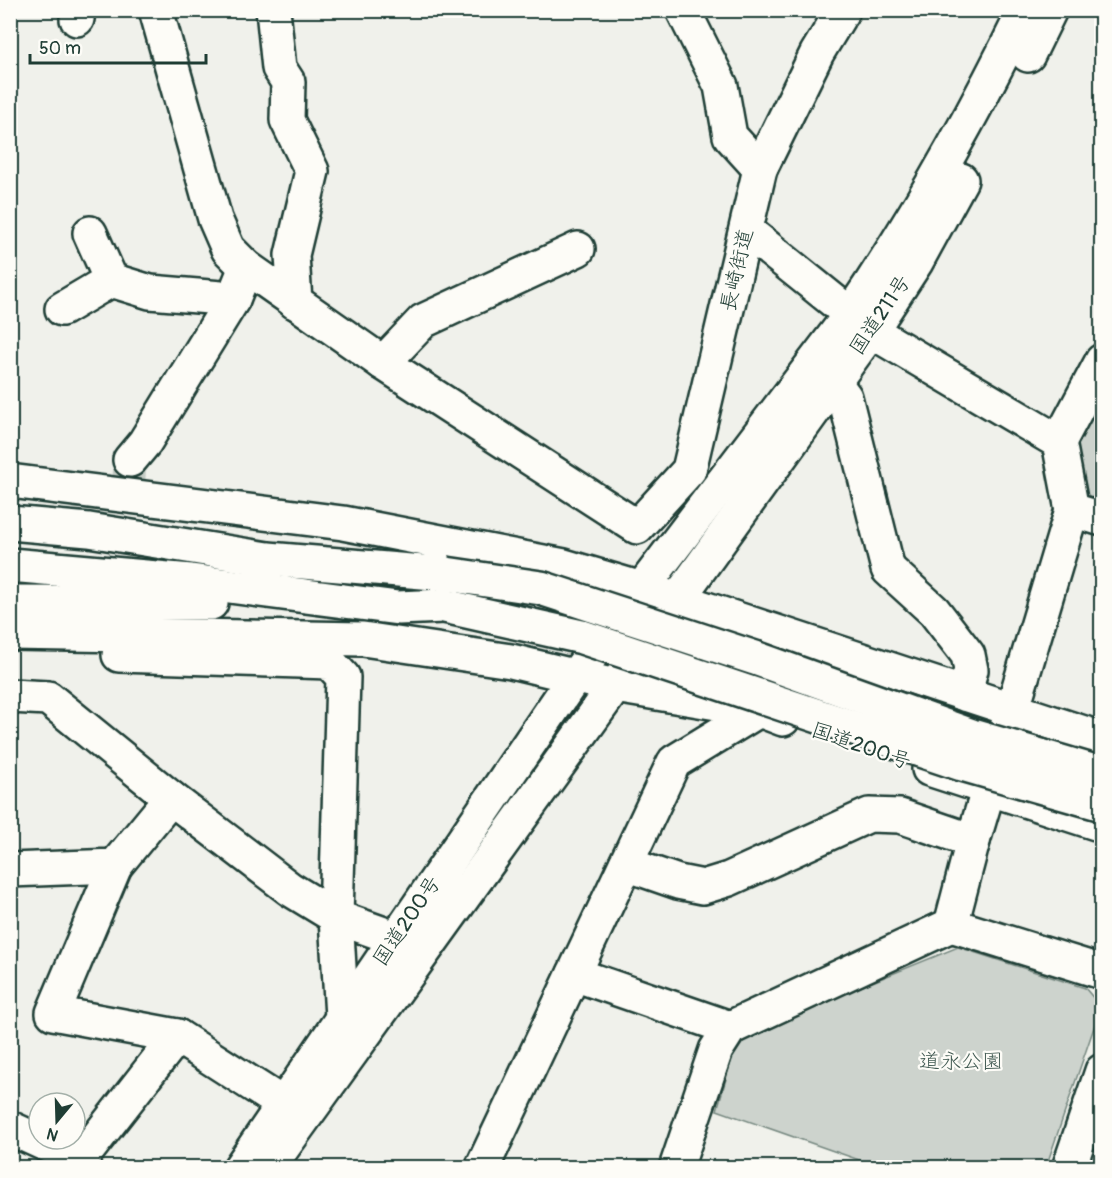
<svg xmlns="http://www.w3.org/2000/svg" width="1112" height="1178" viewBox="0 0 1112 1178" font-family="Pangolin,'Klee One',sans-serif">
<rect width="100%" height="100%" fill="#f0f1eb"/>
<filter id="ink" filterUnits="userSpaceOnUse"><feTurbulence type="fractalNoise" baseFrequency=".0167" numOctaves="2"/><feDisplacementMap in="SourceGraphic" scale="12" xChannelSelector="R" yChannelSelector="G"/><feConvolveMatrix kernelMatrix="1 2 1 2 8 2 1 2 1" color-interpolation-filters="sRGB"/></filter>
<g filter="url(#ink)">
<g fill="#cdd3cd" stroke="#768880" stroke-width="1.5">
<path d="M1101,392V504L1088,499L1073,446Z"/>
<path d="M958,947L1085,988L1101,1007L1046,1167H879L717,1110L732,1058L750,1032Z"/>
</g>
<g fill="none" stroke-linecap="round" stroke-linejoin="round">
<path stroke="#c6cdc6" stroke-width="33" stroke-dasharray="33 16" stroke-linecap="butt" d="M122,602L130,460"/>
<defs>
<g id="minor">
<path d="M156,10L215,219L228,249L246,267L383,363L637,527L689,470L760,169L817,53L843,10"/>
<path d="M273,10L279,68L288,82L287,120L312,171L292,255L295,302"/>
<path d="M683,10L721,86L730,136L760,169"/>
<path d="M77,19L78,10"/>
<path d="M747,231L871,331L1059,442L1072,510L1102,519"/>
<path d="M90,233L111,280L150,292L233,299"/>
<path d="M62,309L111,280"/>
<path d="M383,363L423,321L578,249"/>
<path d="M834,382L845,397L888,569L934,611L968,655L971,670L964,694"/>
<path d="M1059,442L1102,361"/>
<path d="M130,460L145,442L233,299L246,267"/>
<path d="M1072,510L973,841L951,925L1102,972"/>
<path d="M119,655L329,662L343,677L336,917L342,1017L359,1028"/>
<path d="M10,696L48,698L171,798L290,889L336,917L395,938"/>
<path d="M626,864L678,882L703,887L729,879L869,815L900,816L973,841"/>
<path d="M10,870L115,866L171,798"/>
<path d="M574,974L730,1028"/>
<path d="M177,1036L303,1117"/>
<path d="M10,1128L80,1160L177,1036L53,1013L115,866"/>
<path d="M482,1168L674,762L759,710"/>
<path d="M676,1168L716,1050L730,1028L951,925"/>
<path d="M1069,1168L1102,1071"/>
</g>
<g id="highway">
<path d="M1028,55L1050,10"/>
<path d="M10,481L343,523L564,566L679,600L1102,739"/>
<path d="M10,523L89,530L268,559L446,574"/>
<path d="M10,565L191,581L398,608L444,606"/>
<path d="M10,602L211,603"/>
<path d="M10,633L363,639L511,661L615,686L759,710L783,719"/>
<path d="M929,769L1102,825"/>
<path d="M240,1168L576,675L850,315C916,218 973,116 1025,10"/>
<path d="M268,1168L871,331L916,262L961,180"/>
</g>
</defs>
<use href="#minor" stroke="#1f3d34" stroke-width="38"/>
<use href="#highway" stroke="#1f3d34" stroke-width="38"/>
<use href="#minor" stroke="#fdfcf7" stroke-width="33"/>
<use href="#highway" stroke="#fdfcf7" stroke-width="33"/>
<defs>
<g id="highway-bridge">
<path d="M446,574L541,588L755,658L972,736L1102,774"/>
<path d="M444,606L582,637L962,764L1102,804"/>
</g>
</defs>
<use href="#highway-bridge" stroke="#1f3d34" stroke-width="38" stroke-linecap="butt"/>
<use href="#highway-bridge" stroke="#fdfcf7" stroke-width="33"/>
</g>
</g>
<g text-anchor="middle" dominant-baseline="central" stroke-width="4.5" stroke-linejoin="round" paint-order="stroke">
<g font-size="21" fill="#1f3d34" stroke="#fdfcf7">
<text transform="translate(737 270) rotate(-77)">長崎街道</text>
<text transform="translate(880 315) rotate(-56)">国道211号</text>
<text transform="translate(861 746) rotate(19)">国道200号</text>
<text transform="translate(407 921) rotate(-56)">国道200号</text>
</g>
<g font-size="21" fill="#425b53" stroke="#fdfcf7">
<text x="961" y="1061">道永公園</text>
</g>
</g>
<rect width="1112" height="1178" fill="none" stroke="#fdfcf7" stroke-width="36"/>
<rect x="18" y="18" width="1076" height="1142" fill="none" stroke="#1f3d34" stroke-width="2" filter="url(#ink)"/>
<g transform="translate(57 1121) rotate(199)"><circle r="28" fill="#fdfcf7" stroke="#a4b0a9" stroke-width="1.5"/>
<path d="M0-4.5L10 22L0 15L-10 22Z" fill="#1f3d34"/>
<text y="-9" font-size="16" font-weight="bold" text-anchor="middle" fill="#1f3d34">N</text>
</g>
<path d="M30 54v9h176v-9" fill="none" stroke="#1f3d34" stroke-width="3"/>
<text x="39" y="54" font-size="18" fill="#1f3d34" stroke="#fdfcf7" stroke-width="4.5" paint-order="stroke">50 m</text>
</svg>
